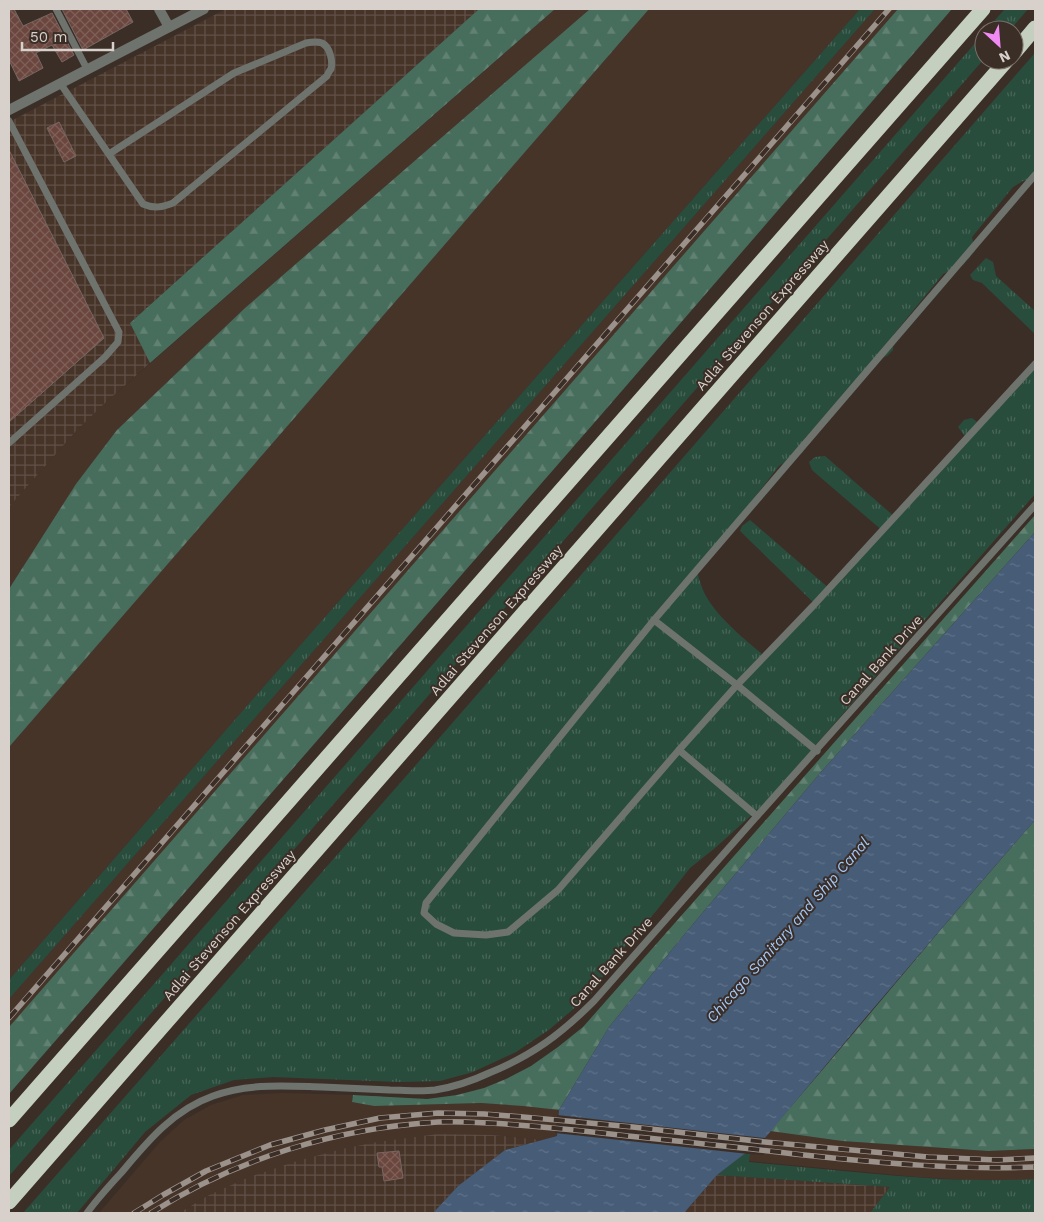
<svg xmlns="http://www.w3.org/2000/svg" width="1044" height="1222" viewBox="0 0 1044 1222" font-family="'Work Sans',sans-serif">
<defs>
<pattern id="industrial-grid" width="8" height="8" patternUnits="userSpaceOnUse" patternTransform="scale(1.25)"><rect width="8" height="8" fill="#473429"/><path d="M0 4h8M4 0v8" fill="none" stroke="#615047"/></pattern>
<pattern id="grass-tufts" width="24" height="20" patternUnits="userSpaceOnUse" patternTransform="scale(1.25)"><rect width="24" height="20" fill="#294d3d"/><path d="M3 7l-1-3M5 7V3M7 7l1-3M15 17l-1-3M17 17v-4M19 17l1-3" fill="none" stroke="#476658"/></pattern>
<pattern id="forest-firs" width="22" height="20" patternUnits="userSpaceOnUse" patternTransform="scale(1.25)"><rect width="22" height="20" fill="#476d5c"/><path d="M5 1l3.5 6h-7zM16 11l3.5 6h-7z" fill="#618172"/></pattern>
<pattern id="water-ripples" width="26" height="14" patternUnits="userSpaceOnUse" patternTransform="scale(1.25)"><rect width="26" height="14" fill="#465c77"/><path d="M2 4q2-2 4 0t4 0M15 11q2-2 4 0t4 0" fill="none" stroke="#607289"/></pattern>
<pattern id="building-cross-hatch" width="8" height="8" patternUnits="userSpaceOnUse" patternTransform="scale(1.25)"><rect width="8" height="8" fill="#6a463e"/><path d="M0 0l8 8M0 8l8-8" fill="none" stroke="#7f6059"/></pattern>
</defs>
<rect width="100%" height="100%" fill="#3b2e27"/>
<g fill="#473429">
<path d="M555,9H860L245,708L9,980V507L76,431L104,404Z"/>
<path d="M875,9H898L9,1027V999Z"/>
<path d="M282,1093L353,1095L352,1102L374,1106L481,1103L523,1106L559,1110L557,1136L542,1140L492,1135L209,1195L179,1213H99L160,1142L184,1120L211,1105L243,1095Z"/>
<path d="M770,1131L842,1141L988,1151L1035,1149V1179L1016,1181L969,1180L917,1177L749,1161L750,1154L764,1155L765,1138Z"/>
</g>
<g fill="url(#industrial-grid)">
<path d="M226,9H479L130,323L150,363L104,404L76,431L9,507V122Z"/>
<path d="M438,1134L492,1135L542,1140L505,1150L458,1186L433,1213H179L209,1195L247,1178L297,1161L342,1149L377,1142Z"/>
<path d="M717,1175L890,1187L870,1213H684Z"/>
</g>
<g fill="url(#grass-tufts)">
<path d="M860,9H875L9,999V980L245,708Z"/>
<path d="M1005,9H1028L1010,30H986Z"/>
<path d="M984,33V59L9,1176V1150Z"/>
<path d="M1035,53V178L1023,181L1013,187L972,237L975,251L963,265L943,274L894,334L893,350L887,356L873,361L805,438V444L803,452L796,458L786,461L779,466L744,511L696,568C698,575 700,583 703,590C713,614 746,641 766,657L816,605L740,531L742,526L750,520L831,590L884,532L812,470L809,462L815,457L825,456L896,518L967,439L958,427L964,420L972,418L982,426L1035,366V494L765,803L715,848L690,868L657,910L616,957L592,993L550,1029L516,1052L473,1072L440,1081L400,1082L273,1077L234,1080L191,1095L145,1132L77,1213H23L401,782Z"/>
<path d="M986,258L993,262L996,276L1035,311V334L982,283L973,280L970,275Z"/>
<path d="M745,1153L750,1154L749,1162C813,1168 876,1175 940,1179C972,1180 1003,1181 1035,1179V1213H870L890,1187L717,1175Z"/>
</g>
<g fill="url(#forest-firs)">
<path d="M479,9H555L150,363L130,323Z"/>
<path d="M590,9H649L9,747V589L76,484L117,430L245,308Z"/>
<path d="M898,9H952L601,415L9,1094V1027Z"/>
<path d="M1035,515V532L821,772L683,936L609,1027L559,1110L523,1106L481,1103L374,1106L352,1102L353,1095L427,1099L457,1095L484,1088L506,1079L531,1066L558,1047L583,1027Z"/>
<path d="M1035,820V1149L988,1151L842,1141L770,1131C859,1028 945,923 1035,820Z"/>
</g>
<path fill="url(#water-ripples)" d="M1035,532V820L983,880L866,1017L765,1138L717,1175L684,1213H433L458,1186L505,1150L557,1136L559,1110L609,1027L683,936L821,772Z"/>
<path fill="#3b2e27" d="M557,1115L765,1138V1141L749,1154L555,1133Z"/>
<g fill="url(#building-cross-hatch)" stroke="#776662">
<path d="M9,9H14L23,26L52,13L74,55L62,62L52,45L36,53L43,68L19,81L9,60Z"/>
<path d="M62,9H126L133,22L83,50Z"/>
<path d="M59,122L76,156L64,162L47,128Z"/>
<path d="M9,150L104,338L9,422Z"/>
<path d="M399,1151L403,1178L384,1181L382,1167H379L377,1153Z"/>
</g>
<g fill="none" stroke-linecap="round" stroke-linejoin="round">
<g stroke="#6f736d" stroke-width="7">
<path d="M56,9L87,69"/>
<path d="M60,83L143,204C154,209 163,207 173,203L327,76C327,75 330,70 331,69C333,61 330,47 322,43C317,41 311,42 306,43L234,73L109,154"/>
<path d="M9,121L119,332L118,342L105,357L9,443"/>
<path d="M1035,175L654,620L426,903L424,913L436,924L454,933L486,935L508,932L558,890L679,750L737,685L813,606L1035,364"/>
<path d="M654,620L737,685L817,751"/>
<path d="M679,750L757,816"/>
<path d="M87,1213C97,1199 109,1186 121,1173C147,1142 173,1110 213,1096C248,1083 285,1086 322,1087C344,1088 367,1089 390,1090C405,1090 420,1092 435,1090C454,1087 472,1081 489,1073C533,1055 561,1034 594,1001L757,816L1035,505"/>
</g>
<g stroke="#6f736d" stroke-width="10">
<path d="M159,9L169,27"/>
<path d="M9,110L204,9"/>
</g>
<g stroke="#c4cfc0" stroke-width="15">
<path d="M1014,53L1035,28"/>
<path d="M9,1120L983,9"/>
<path d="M9,1202L1007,60"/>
</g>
<defs>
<g id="rail">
<path d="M9,1018L889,9"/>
<path d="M134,1213L163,1195L206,1171L270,1145L325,1130L380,1118L438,1113L484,1114L523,1117L633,1127L765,1142L928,1157L997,1160L1035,1158"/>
<path d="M151,1213C236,1159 336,1128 438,1122C460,1121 483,1123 506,1124C547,1127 587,1131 628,1136C687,1142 745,1148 804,1155C881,1163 958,1170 1035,1167"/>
</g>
</defs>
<use href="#rail" stroke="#9c928c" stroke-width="5.5"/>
<use href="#rail" stroke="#3b2e27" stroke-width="4" stroke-dasharray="11" stroke-linecap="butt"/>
</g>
<g text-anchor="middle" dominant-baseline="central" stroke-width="4" stroke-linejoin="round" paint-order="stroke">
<g font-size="14" fill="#d8d0cb" stroke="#3b2e27">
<text transform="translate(762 315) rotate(-49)">Adlai Stevenson Expressway</text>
<text transform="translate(496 620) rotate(-49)">Adlai Stevenson Expressway</text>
<text transform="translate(881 660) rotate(-48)">Canal Bank Drive</text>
<text transform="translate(229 925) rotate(-49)">Adlai Stevenson Expressway</text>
<text transform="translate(611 962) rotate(-48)">Canal Bank Drive</text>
</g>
<g font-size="15" font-style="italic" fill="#a1c8fa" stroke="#3b2e27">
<text transform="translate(788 930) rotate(-49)">Chicago Sanitary and Ship Canal</text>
</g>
</g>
<rect width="1044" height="1222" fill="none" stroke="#d8d0cb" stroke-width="20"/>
<g transform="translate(999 45) rotate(154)"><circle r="24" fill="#3b2e27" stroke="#7a6f69"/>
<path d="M0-4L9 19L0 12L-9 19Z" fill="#f28af3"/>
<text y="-8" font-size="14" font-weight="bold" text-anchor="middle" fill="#d8d0cb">N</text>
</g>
<path d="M22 42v8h91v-8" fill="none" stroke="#d8d0cb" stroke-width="2.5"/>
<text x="30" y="42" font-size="15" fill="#d8d0cb" stroke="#3b2e27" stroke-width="4" paint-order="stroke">50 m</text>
</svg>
